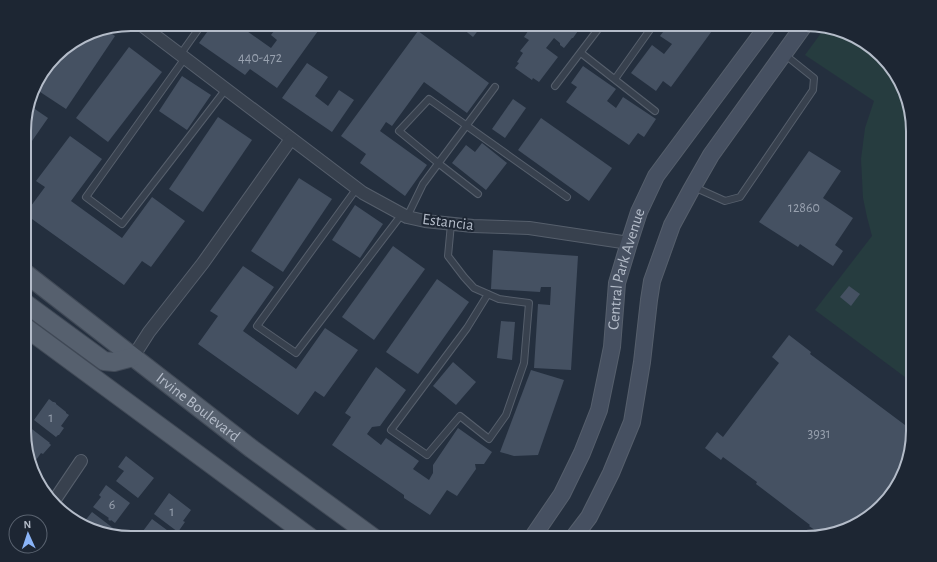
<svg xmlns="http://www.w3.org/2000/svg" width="937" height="562" viewBox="0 0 937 562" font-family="'Alegreya Sans',sans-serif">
<rect width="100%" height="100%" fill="#242f3e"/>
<path fill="#263c3f" d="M824,29L860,38L899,77L913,124V383L815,310L872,236L867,217L863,198L861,159L865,128L874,101L805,55Z"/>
<g fill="#455162">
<path d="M213,24H237L271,48L277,40L271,35L279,24H323L277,88L250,69L245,75L199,43Z"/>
<path d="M457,24H483L473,37Z"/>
<path d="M533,24H582L579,28H580L573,38H572L564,48L560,45V43L554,38L546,48L558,57L539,82L533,78L532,80L515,68L519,63L517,62L523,53L520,51L529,40L524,37Z"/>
<path d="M669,24H717L671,87L663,81L656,91L631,73L652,45L664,54L672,44L660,36Z"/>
<path d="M105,29L115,36L66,109L34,88L35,83L60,51L90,32Z"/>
<path d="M418,31L489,83L467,113L424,82L392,126L386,122L380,131L427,165L405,196L360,163L366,154L341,136Z"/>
<path d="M129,47L162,72L108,142L76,118Z"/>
<path d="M307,63L328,77L315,96L328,106L339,90L354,100L332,132L282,98Z"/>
<path d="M583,66L616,89L607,101L616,108L623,97L656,119L644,137L638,133L629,145L566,102L577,87L571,83Z"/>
<path d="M182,76L211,95L187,130L159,111Z"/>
<path d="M513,99L526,108L505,138L492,129Z"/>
<path d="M29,105L48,118L25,151V117Z"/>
<path d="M218,117L252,140L203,212L169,189Z"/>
<path d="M541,118L612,168L589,201L518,150Z"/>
<path d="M70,136L102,159L71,201L122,238L152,197L185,221L151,267L142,261L124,285L25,214L45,187L36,181Z"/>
<path d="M482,143L507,163L486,190L452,163L466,145L475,152Z"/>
<path d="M809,151L841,171L823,198L853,218L835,245L843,251L833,266L800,244L798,247L759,222Z"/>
<path d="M299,178L332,199L283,272L251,251Z"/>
<path d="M355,205L383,224L360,258L332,240Z"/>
<path d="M393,246L425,269L374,340L342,317Z"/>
<path d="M493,250L578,256L571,370L534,368L538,304L550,305L551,287H541L540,292L491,289Z"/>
<path d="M243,266L274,287L243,331L296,369L325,328L358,350L324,397L315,391L298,415L198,344L218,316L210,311Z"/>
<path d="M437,279L469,302L418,374L386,352Z"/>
<path d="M849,286L860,294L851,306L840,297Z"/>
<path d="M501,321L515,322L512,360L497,358Z"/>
<path d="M789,335L811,352L810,354L913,431V438L899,485L860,524L822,535L809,526L810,525L756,484L757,482L723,457L721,460L705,448L717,432L723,437L779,363L772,357Z"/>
<path d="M453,362L476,382L456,405L433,386Z"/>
<path d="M376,367L406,390L380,426L372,427L367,434L381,445L386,438L419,461L413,469L429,480L433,473V465L458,428L492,452L484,464H475L476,469L457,496L447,490L430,515L404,498V495L332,445L351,417L345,413Z"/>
<path d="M531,370L564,380L538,455L514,456L500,452Z"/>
<path d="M49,399L53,402H54L56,403V404L66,412V413L69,415L61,426L64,428L59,435H58L56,437L34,420Z"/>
<path d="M28,426L50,443H49L51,445L43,454L41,453L34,463L31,460L25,445V430Z"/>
<path d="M126,456L154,478L138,498L116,481L124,471L118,467Z"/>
<path d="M106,485L130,503L115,523L111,520L110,521L108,519L109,518L93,507L101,497L99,495Z"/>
<path d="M169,493L191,510L183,521L185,522L178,532L154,514Z"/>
<path d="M92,512L113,528L110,532L77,524L75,521L78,517L84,522Z"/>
<path d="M152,519L175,536L173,538H139L138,537L142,531H143Z"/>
</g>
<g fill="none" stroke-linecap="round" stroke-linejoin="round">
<defs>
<g id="lane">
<path d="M581,53L655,111"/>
<path d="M180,55L202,24"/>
<path d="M185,58L86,197L122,224L226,89"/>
<path d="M615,79L654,24"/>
<path d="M555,86L602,24"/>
<path d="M694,187L725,201L740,197L813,90L814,78L784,54"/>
<path d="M357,188L257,326L296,353L402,214"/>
<path d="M478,194L438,163L399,131L429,99L567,197"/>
<path d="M407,217L423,184L495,87"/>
<path d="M451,224L448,256L464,277L474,288L499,299L529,303L524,363L506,415L489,439L460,416L427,455L391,430L467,328L488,294"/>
</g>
<g id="street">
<path d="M140,24L363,193L407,217L425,221L473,226L529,228L629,243"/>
<path d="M133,357L149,332L203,263L291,139"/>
<path d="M54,501L81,461"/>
</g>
<g id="secondary">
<path id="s1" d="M532,538L562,494L582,453L599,410L612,347L617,283L629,243L639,212L656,176L769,24"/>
<path d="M573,538L589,517L611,473L632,422L642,362L649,300L652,281L672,225L691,190L711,155L805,24"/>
</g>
<g id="primary">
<path id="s2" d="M25,273L252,449L374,538"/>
<path d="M25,303L104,361L114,362L133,357"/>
<path d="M25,327L311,538"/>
</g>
</defs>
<use href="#lane" stroke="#565f6c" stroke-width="8"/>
<use href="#street" stroke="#565f6c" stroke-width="14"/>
<use href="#secondary" stroke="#565f6c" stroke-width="18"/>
<use href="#primary" stroke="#414a57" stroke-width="20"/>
<use href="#lane" stroke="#38414e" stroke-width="6"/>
<use href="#street" stroke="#38414e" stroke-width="12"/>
<use href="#secondary" stroke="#465061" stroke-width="16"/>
<use href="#primary" stroke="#56606e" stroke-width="18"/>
</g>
<g text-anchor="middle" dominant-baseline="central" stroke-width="4" stroke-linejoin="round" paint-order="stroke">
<g font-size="14" fill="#98a1af">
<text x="260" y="58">440-472</text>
<text x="804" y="208">12860</text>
<text x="51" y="418">1</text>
<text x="819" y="434">3931</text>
<text x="112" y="505">6</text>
<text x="172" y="512">1</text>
</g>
<g font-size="16" fill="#b4bcc9" stroke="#1d2633">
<text transform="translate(448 222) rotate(7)">Estancia</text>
<text stroke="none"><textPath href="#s1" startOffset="289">Central Park Avenue</textPath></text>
<text stroke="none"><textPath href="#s2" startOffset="219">Irvine Boulevard</textPath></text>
</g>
</g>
<path d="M0 0H937V562H0ZM131 31H806A100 100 0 0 1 906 131V431A100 100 0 0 1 806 531H131A100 100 0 0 1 31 431V131A100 100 0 0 1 131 31Z" fill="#1d2633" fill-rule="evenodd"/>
<path fill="none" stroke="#b4bcc9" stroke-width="2" d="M131 31H806A100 100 0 0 1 906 131V431A100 100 0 0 1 806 531H131A100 100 0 0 1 31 431V131A100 100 0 0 1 131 31Z"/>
<g transform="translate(28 534) rotate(357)"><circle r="19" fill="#1d2633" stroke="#59626f"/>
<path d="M0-3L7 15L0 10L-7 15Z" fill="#8ab4f8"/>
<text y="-6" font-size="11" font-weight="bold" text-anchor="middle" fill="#b4bcc9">N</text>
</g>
</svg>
